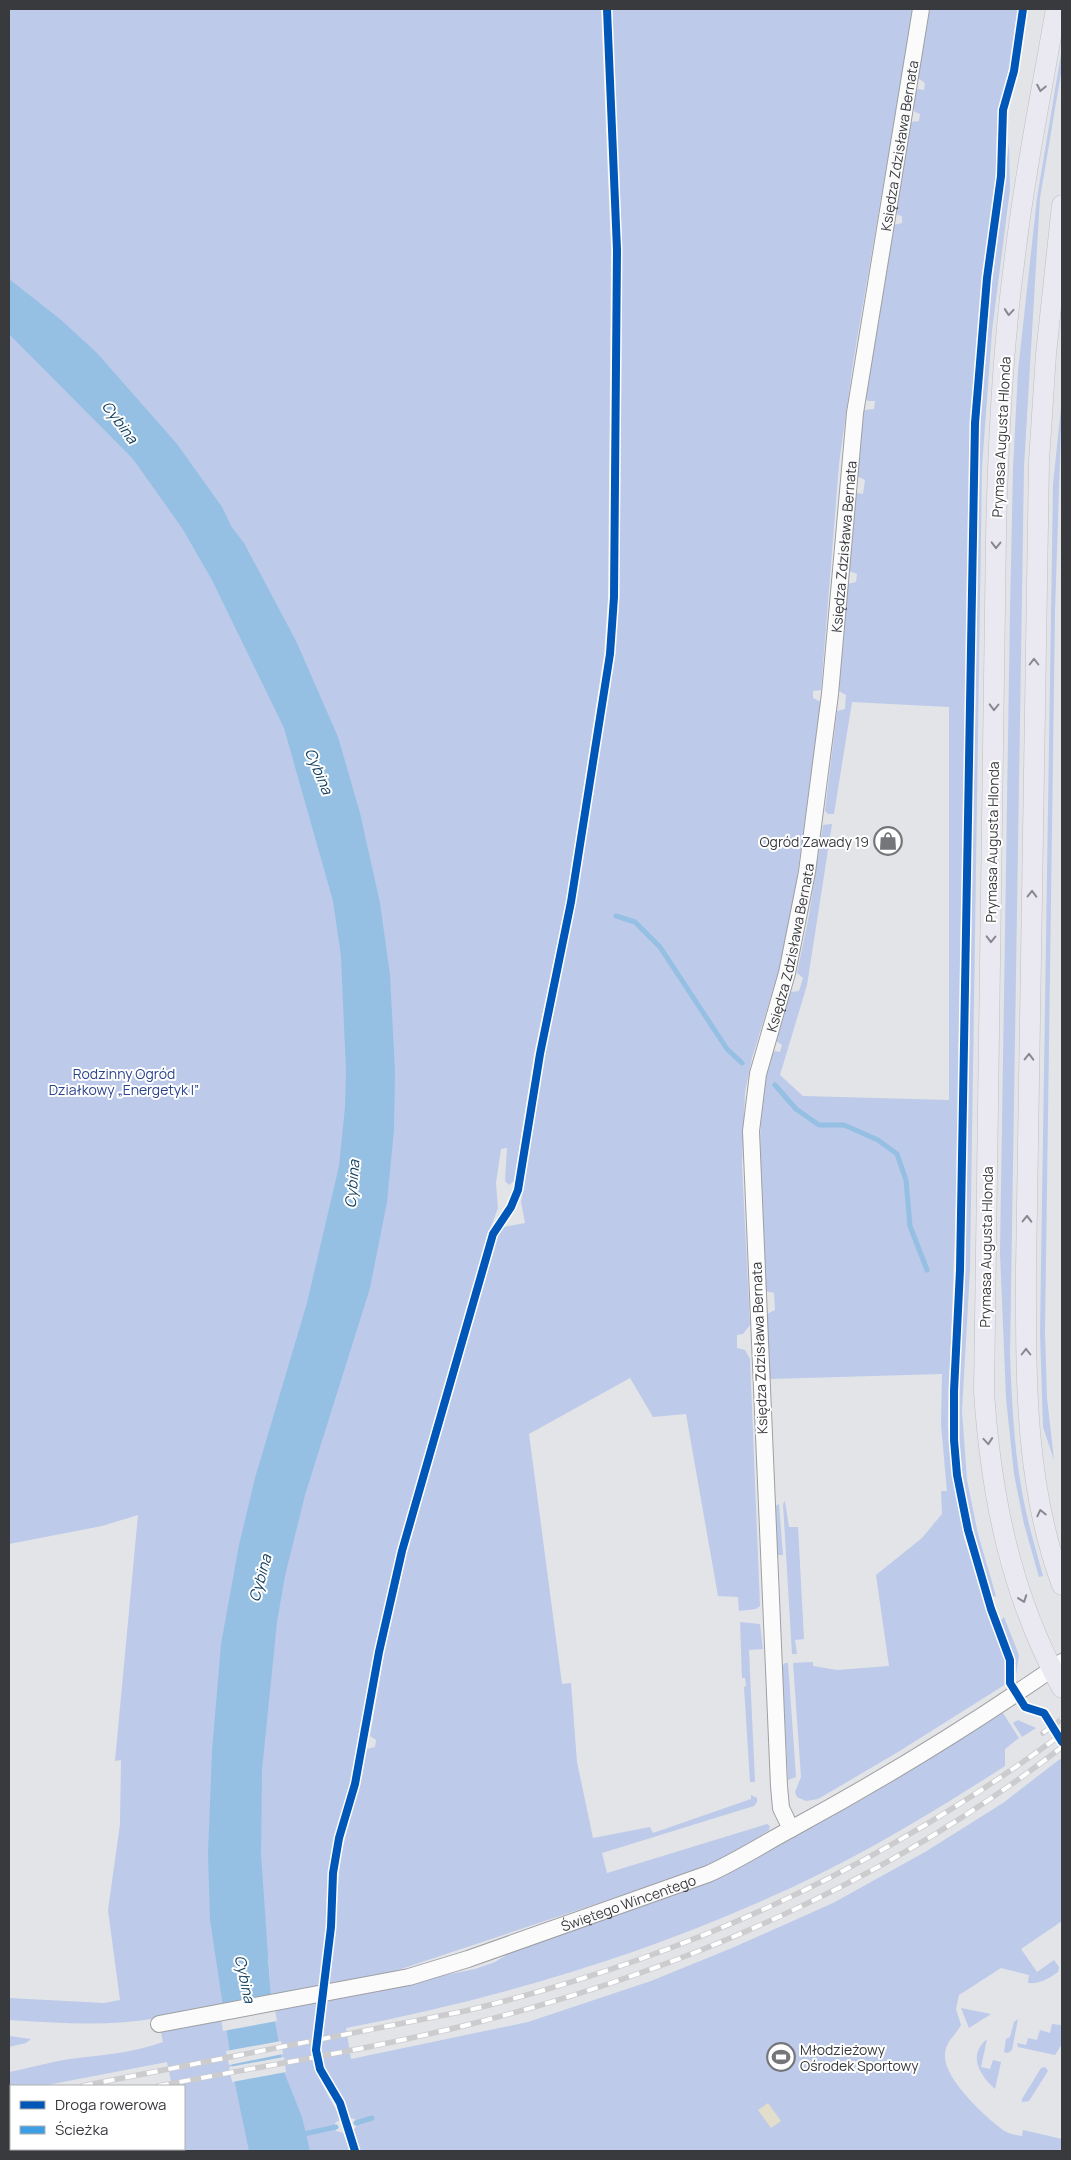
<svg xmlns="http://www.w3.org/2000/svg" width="1071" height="2160" viewBox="0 0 1071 2160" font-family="Manrope,sans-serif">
<rect width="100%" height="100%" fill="#e2e4e8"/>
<g fill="#bdcae9">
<path d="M9,9H601L611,251L608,597L604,654L566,901L534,1054L514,1181L509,1185L505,1181L507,1148L501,1149L496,1183L498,1208L487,1237L398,1551L376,1647L354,1771L331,1858L326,1930L312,2049C314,2075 327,2092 339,2115L340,2120L335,2123L336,2131L343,2133L350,2151H276L269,1963L232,1750L374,1247L312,694L9,292Z"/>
<path d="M611,9H913L853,363L839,464L821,690L813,691V698L821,702L793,907L783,957L752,1058L745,1092L742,1165L750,1325L743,1334L737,1335V1348L745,1350L750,1359L760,1606L756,1609L739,1611L738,1597L718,1596L686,1414L653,1417L630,1378L529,1434L562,1684L571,1683L577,1762L593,1838L650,1827L653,1833L751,1799V1795L757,1798V1802L754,1806L602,1853L607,1873L767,1824L770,1826L769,1830L741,1850L698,1870L395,1971L372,1990L475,1969L495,1962L513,1951L746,1864L863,1799L1003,1713L1019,1738L1005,1749V1766C926,1817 844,1866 757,1903C625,1961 487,2001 346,2028L351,2059L528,2022L651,1981L732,1948L833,1903L925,1852L1003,1803L1060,1759L1062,1760V1921L1021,1949L1037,1972L1054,1960L1059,1967L1058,1972C1048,1979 1040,1984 1028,1983L1029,1975L1001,1968L959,1995L956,2009L961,2025C955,2036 945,2042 945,2055C943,2078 985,2117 1003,2130C1008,2134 1016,2135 1022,2136L1023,2130L1062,2139V2151H360L352,2131L356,2127L355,2119L349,2118C341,2091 324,2082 320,2049L335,1930L340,1859L367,1749L375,1747L376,1740L370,1736L385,1648L407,1552L496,1238L504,1227L525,1223L521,1202L544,1054L576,902L616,635L618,596L621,250Z"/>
<path d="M930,9H1018L1014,32L1017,41L1000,108L1001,141L983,278L971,422L957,1173L948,1425L954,1481L964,1538L989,1616L1007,1662L1006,1684L898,1752L818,1799L806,1801L797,1797L795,1792L801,1777L793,1663L813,1662V1666L837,1670L889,1666L876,1575L922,1538L942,1514L941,1491H947L941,1425L942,1374L770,1379L767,1314L775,1310L774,1293L766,1291C764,1255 750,1068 775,1051L780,1052L782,1045L775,1040L791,992L799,991L803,978L797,973L809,915L823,825L832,824L807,985L780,1075L803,1096L949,1100V707L852,702L834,814H828L825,811L837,711L845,709L846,695L839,691L847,584L856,582L857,574L849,571L854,496L858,493L863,494L865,480L857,476L864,410L874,409L875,401H868L865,397L894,225L902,223V216L898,215L896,212L911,122L919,121L920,114L915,112C912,106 914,93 918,89L924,90L925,83L918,78Z"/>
<path d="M1062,48V67L1040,198L1024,466L1010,1355C1012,1403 1014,1450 1023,1497C1028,1524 1036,1550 1043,1576L1039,1577L1024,1524L1014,1474L1006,1398L1000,1253L1010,611L1013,468L1018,371L1037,198Z"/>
<path d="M1009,142L1010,189L992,331L982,467L970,1269L962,1411L967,1480L978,1534L996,1596L991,1597C970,1525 957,1468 957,1392L966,1173L977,466L986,332Z"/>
<path d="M9,310L251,598L372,1020L261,1530V2151H75L71,2149H184V2086H172L167,2062L42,2086H11V2092L9,2093V2072C29,2068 50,2062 70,2059C101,2055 133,2053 163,2042L158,2018C108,2027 59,2023 9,2020V1998L104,2003L120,2000L108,1910L120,1824L121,1760L115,1761L138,1515L102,1526L9,1544Z"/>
<path d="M1062,397L1055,612L1045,1332L1047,1398L1054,1460L1043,1427L1040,1332L1053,485Z"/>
<path d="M785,1501L789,1527H798L804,1639L795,1640L797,1654H792L783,1504Z"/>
<path d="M779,1504L783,1555H777L774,1507Z"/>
<path d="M1004,1617L1019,1655L1016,1675L1015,1659L1000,1621Z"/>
<path d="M740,1622L760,1624L763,1649L749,1650L755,1782H750L744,1687L746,1686L745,1678H742Z"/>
<path d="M785,1663H788L796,1777L788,1780L782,1666Z"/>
<path d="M1018,1720L1036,1728L1022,1737L1013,1723Z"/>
<path d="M961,2008L991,2014L969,2028Z"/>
<path d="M1018,2019L1012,2050L1008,2053L1004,2052L1006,2039L1010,2037L1014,2022Z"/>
<path d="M1062,2022V2044L1055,2055L1018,2047L1017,2043L1026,2045L1028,2038L1037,2040L1040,2030L1050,2033L1052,2024L1061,2025Z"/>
<path d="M9,2036L31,2039L26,2043L9,2047Z"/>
<path d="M987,2039L981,2067L990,2069L993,2060L1001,2062L995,2089C980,2075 967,2056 987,2039Z"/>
<path d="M1045,2067L1048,2071L1029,2101L1022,2102V2099L1041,2068Z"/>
</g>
<path fill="#e3decb" d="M768,2103L781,2121L771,2128L758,2110Z"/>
<path fill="#95c0e3" d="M9,279L60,319L97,353L177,444L222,507L231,526L244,543L297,643L338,737L360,813L380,903L390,975L395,1071L394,1130L387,1202L370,1288L305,1495L285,1576L277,1622L262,1770L261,1854L271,1999L284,2072L302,2117L310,2151H249L234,2079L210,1920L208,1854L212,1751L221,1644L239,1545L255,1478L307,1303L339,1166L345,1107L346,1071L341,956L333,901L284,728L212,580L182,528L133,459L9,334Z"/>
<g fill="#e2e4e8">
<path d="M273,1999L277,2021L223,2031L219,2006Z"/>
<path d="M281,2041L283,2054L229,2065L226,2051Z"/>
<path d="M284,2057L286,2072L232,2082L229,2067Z"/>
</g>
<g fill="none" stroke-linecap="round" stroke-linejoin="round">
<g stroke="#95c0e3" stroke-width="5">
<path d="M616,916L635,922L660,947L727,1049L742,1063"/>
<path d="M775,1085L796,1109L819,1125H844L878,1140L897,1154L906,1180L910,1226L927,1270"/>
<path d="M356,2123L372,2118"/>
<path d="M299,2135L336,2127"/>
</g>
<defs>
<g id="minor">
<path id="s1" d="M791,1829L781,1808L779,1786L751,1131L758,1074L787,973L807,872L830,694L855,413L921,9"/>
<path id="s2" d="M159,2024L409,1977L468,1959L708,1874C737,1861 763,1844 791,1829C885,1778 975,1723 1062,1662"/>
</g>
<g id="major">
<path d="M1056,9C1041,94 1024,178 1014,264C1002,354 998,445 996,536L984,1392C991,1496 1011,1596 1062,1688"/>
<path d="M1062,205L1046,354L1039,461L1026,1268C1026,1375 1024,1483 1062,1585"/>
</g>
</defs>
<use href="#minor" stroke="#9e9fa2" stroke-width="18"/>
<use href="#major" stroke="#bebfc2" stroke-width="21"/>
<use href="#minor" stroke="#fbfbfc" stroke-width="16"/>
<use href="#major" stroke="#eae8f1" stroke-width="20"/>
<defs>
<g id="rail">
<path d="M1043,1733L1062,1719"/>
<path d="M82,2086L465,2011C685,1958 880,1868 1062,1734"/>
<path d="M158,2086C262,2066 368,2050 471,2024C682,1971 889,1881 1062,1747"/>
<path d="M9,2100H11"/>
<path d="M9,2115L11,2114"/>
</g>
</defs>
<use href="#rail" stroke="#ccccce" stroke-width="5.5"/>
<use href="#rail" stroke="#fff" stroke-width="4" stroke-dasharray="11" stroke-linecap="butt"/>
<path stroke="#3e9ee3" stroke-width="6" stroke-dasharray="12 6" stroke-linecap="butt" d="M91,2149L93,2151"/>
<defs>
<g id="cycleway">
<path d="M1023,9L1014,71L1003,110L1001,176L987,278L975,423L960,1270L954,1391V1440L957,1475L968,1530L991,1609L1010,1660V1683L1025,1707L1044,1713L1062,1742"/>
<path d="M355,2151L340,2103L320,2069L316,2050L331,1927L333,1873L339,1838L355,1784L379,1652L402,1551L493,1234L511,1207L518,1190L540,1054L571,902L610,654L614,597L617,250L607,9"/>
</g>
</defs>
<use href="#cycleway" stroke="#fff" stroke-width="11"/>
<use href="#cycleway" stroke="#0057b8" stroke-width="8"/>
</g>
<defs><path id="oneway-chevron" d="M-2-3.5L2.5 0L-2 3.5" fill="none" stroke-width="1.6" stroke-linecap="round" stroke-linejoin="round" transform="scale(1.25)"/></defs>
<g stroke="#89888f">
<use href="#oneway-chevron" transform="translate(1041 88) rotate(101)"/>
<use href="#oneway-chevron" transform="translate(1009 312) rotate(95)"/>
<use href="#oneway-chevron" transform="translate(996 545) rotate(91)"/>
<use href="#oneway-chevron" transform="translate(1034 662) rotate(-90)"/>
<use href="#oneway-chevron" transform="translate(994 707) rotate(91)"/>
<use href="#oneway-chevron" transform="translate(1032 894) rotate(-89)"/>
<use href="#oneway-chevron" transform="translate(991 939) rotate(91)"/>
<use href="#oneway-chevron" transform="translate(1029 1057) rotate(-89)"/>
<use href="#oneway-chevron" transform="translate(1027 1219) rotate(-89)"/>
<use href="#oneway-chevron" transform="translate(1026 1352) rotate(-90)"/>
<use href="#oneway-chevron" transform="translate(988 1441) rotate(85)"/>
<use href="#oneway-chevron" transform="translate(1041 1513) rotate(-103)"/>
<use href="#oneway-chevron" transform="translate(1023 1599) rotate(70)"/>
</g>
<defs>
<symbol id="shop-ring" viewBox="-11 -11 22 22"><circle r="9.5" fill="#fff" stroke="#74767a" stroke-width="1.5"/><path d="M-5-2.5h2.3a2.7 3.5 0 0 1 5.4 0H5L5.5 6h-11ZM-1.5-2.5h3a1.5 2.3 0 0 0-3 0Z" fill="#74767a"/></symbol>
<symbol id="stadium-ring" viewBox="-11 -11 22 22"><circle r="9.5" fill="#fff" stroke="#74767a" stroke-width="1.5"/><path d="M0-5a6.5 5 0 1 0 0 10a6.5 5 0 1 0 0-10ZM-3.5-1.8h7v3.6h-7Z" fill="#74767a"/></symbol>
</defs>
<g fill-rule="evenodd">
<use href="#shop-ring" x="872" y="825" width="32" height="32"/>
<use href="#stadium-ring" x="765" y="2041" width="32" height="32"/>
</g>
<g text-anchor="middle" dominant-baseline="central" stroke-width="4" stroke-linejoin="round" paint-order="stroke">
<g font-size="14" fill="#393a3e" stroke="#fff">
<text stroke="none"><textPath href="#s1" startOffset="1699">Księdza Zdzisława Bernata</textPath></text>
<text transform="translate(1001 437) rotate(-87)">Prymasa Augusta Hlonda</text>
<text stroke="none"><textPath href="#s1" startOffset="1294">Księdza Zdzisława Bernata</textPath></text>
<text transform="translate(992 842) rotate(-89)">Prymasa Augusta Hlonda</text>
<text stroke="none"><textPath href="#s1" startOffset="889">Księdza Zdzisława Bernata</textPath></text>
<text transform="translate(986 1247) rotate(-89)">Prymasa Augusta Hlonda</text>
<text transform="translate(759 1348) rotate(-92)">Księdza Zdzisława Bernata</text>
<text stroke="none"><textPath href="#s2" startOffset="486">Świętego Wincentego</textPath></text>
</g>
<g font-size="14" fill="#393a3e" stroke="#fff" text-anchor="end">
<text x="869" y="841">Ogród Zawady 19</text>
<text x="800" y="2049" text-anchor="start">Młodzieżowy<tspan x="800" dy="16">Ośrodek Sportowy</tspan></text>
</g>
<g font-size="14" fill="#2b448d" stroke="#fff">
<text x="124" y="1073">Rodzinny Ogród<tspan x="124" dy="16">Działkowy „Energetyk I”</tspan></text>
</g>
<g font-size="15" font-style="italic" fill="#124061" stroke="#fff">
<text transform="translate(120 422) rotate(53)">Cybina</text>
<text transform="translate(319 771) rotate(67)">Cybina</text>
<text transform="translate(352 1184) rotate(-85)">Cybina</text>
<text transform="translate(260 1578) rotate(-75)">Cybina</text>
<text transform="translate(245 1979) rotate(78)">Cybina</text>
</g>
</g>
<rect width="1071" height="2160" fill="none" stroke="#393a3e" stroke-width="20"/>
<rect x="10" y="2085" width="175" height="65" fill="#ffffff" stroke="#b0b0b2"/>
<rect x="20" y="2101" width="25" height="8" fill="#0057b8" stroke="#b0b0b2"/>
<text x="55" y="2110" font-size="15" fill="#393a3e">Droga rowerowa</text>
<rect x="20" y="2126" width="25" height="8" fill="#3e9ee3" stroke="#b0b0b2"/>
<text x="55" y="2135" font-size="15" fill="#393a3e">Ścieżka</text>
</svg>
